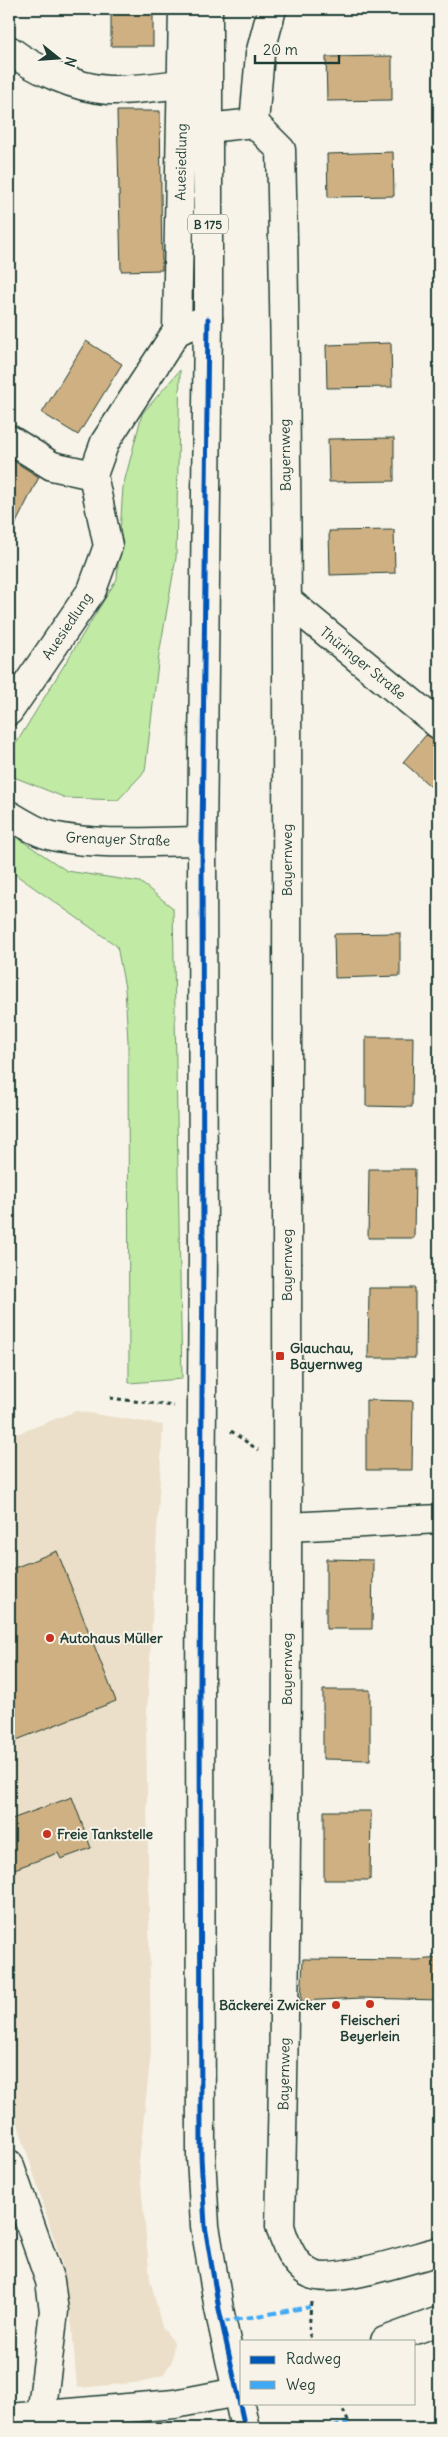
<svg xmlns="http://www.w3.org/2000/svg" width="448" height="2437" viewBox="0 0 448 2437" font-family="Delius,sans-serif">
<rect width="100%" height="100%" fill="#f7f3e8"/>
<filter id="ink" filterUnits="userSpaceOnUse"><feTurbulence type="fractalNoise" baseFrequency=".02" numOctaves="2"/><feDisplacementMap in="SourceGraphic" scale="10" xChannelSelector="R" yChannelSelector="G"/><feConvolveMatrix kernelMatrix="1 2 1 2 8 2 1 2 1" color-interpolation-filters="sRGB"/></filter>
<g filter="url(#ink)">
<path fill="#ebdfc9" d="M76,1411L163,1425L146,1729L151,2052L139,2162L150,2279L162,2327L174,2342L172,2361L163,2375L144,2382L77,2388L72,2327L62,2264L9,2096V1437Z"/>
<g fill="#c1eaa5" stroke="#70946c">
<path d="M180,370L176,558L159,655L145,771L118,800L66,798L9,775V755L117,579L123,487L142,414Z"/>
<path d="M9,832L67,871L140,882L173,908L182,1379L129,1383L128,1042L125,988L117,946L9,870Z"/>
</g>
<g fill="#ceb082" stroke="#1f3d34">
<rect x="111" y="9" width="42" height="37"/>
<path d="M392,56V100L327,101L326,57Z"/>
<path d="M117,111H160L162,270L121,271Z"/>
<path d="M393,152L394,196L328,197L327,154Z"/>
<path d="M86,341L122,364L78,435L42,413Z"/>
<path d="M391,343L392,387L327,388L326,345Z"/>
<path d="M394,438V481L329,482L328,439Z"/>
<path d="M9,458L39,477L9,537Z"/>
<path d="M394,530L395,573L330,575L329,531Z"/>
<path d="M426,735L439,740V794L403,762Z"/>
<path d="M400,933V976L335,978L334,934Z"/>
<path d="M366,1037H413L412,1107L366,1106Z"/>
<path d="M369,1169H415L414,1238H368Z"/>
<path d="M369,1288H415V1358H368Z"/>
<path d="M366,1400L413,1401L412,1470H366Z"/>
<path d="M57,1551L116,1701L9,1743V1570Z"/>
<path d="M326,1559L373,1560L372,1629H326Z"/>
<path d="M323,1690H370V1760L323,1759Z"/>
<path d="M72,1797L91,1848L61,1859L58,1853L9,1871V1820Z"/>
<path d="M324,1811H371L370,1880H324Z"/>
<path d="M439,1958V2000L362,1998L301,2001L303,1959L417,1960Z"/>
</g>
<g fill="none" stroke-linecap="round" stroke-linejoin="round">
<defs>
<g id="minor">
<path d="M9,50C34,69 76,88 108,90C136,91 173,84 201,82"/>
<path d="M254,123L260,54L272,9"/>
<path d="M208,128L254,123L281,150C289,473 287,797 287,1120C287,1489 289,1857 280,2226C285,2244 294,2267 313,2275C336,2284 412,2258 439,2251"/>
<path d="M177,331L183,9"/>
<path d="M9,439L52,466L93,475"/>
<path d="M287,600L439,725"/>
<path d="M9,711L92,590L108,546L93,475L105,442L177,331L208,319"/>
<path d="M9,815C24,824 40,834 57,837C102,846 156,841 202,841"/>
<path d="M288,1527L439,1519"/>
<path d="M9,2164L50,2281L54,2311L41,2416"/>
<path d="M385,2341L439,2321"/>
<path d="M9,2418L175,2404L242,2391"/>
</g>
<path id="major" d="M208,9V319L202,841L203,1252L200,1685L201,2157L205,2226L219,2309L245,2428"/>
</defs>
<use href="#minor" stroke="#1f3d34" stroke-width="31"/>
<use href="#major" stroke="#1f3d34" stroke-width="31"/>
<g stroke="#1f3d34" stroke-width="3" stroke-dasharray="4 4" stroke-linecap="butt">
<path d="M110,1398L174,1406"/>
<path d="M231,1431L258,1450"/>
<path d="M311,2302L309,2333L312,2341"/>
<path d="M340,2403L351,2428"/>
</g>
<use href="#minor" stroke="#f7f3e8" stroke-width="28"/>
<use href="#major" stroke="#f7f3e8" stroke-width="28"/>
<g stroke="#3fa9f5" stroke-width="4" stroke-dasharray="8 4" stroke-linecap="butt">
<path d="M222,2322L310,2307"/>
<path d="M332,2428L348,2422"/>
</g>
<defs>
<path id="cycleway" d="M208,319L202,841L203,1252L200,1685L201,2157L205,2226L219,2309L245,2428"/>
</defs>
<use href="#cycleway" stroke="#f7f3e8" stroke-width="8"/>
<use href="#cycleway" stroke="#0057b8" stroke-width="5"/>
</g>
</g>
<g fill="#c8321e" stroke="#f7f3e8" stroke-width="2">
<rect x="275" y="1351" width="10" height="10" rx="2.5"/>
<circle cx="50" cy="1638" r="5"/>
<circle cx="47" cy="1834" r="5"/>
<circle cx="370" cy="2004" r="5"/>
<circle cx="336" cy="2005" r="5"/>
</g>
<g text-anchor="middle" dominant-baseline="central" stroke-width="4" stroke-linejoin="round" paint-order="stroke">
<rect fill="#f7f3e8" stroke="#60746a" stroke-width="1" x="188" y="214.5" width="40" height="19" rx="4"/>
<g font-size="12" font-weight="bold" fill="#1f3d34">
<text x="208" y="224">B 175</text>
</g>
<g font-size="14" fill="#1f3d34" stroke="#f7f3e8">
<text transform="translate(181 162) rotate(-89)">Auesiedlung</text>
<text transform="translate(285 455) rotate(-91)">Bayernweg</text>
<text transform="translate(67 626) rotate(-56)">Auesiedlung</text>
<text transform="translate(363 663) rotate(39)">Thüringer Straße</text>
<text transform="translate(118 839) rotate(2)">Grenayer Straße</text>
<text transform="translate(287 860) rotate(-90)">Bayernweg</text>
<text transform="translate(287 1265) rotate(-90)">Bayernweg</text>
<text transform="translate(287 1669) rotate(-90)">Bayernweg</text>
<text transform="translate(284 2074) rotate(-89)">Bayernweg</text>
</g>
<g font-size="14" font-weight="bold" fill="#1f3d34" stroke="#f7f3e8" text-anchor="start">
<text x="290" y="1348">Glauchau,<tspan x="290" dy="16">Bayernweg</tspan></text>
<text x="60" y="1638">Autohaus Müller</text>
<text x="57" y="1834">Freie Tankstelle</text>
<text x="326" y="2005" text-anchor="end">Bäckerei Zwicker</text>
<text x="370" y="2020" text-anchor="middle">Fleischeri<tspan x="370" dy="16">Beyerlein</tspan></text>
</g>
</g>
<rect width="448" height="2437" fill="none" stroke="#f7f3e8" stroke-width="30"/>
<rect x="15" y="15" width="418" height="2407" fill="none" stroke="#1f3d34" stroke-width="2" filter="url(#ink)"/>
<rect x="240" y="2340" width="175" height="65" fill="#f7f3e8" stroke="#a1aaa0"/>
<rect x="250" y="2356" width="25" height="8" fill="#0057b8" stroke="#a1aaa0"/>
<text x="286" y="2364" font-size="15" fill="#1f3d34">Radweg</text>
<rect x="250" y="2381" width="25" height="8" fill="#3fa9f5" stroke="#a1aaa0"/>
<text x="286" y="2390" font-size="15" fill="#1f3d34">Weg</text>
<g transform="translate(58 58) rotate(107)" stroke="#f7f3e8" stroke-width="4" paint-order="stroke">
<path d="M0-4L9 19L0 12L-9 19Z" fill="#1f3d34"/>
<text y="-8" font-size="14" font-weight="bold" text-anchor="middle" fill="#1f3d34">N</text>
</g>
<path d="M255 55v8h84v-8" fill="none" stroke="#1f3d34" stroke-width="2.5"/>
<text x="263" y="55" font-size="15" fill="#1f3d34" stroke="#f7f3e8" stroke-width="4" paint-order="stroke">20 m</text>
</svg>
